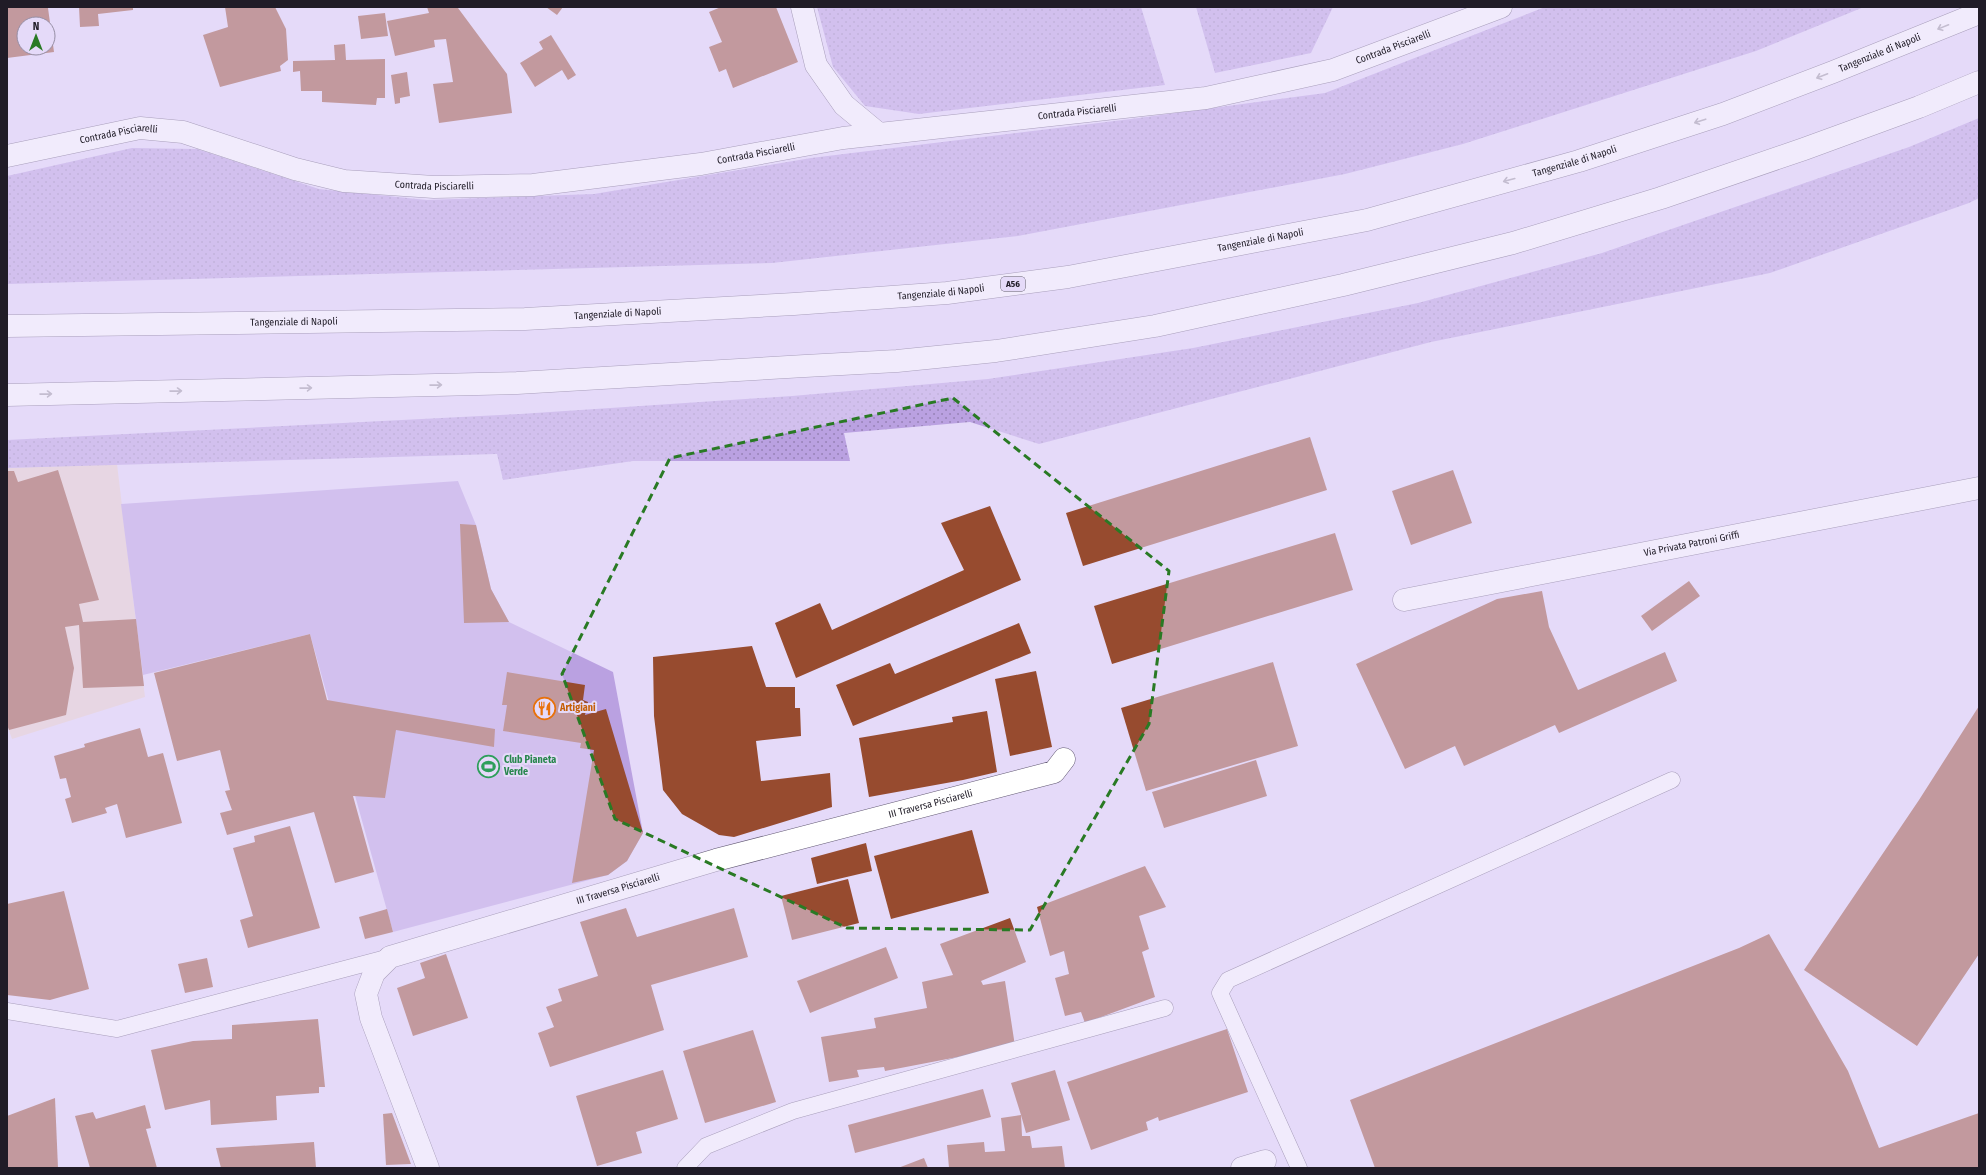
<svg xmlns="http://www.w3.org/2000/svg" width="1986" height="1175" viewBox="0 0 1986 1175" font-family="'Fira Sans Condensed',sans-serif">
<defs>
<pattern id="grass-dots" width="8" height="8" patternUnits="userSpaceOnUse"><rect width="8" height="8" fill="#baa1e1"/><path d="M2 2h.1M6 6h.1" fill="none" stroke="#9782b6" stroke-width="1.8" stroke-linecap="round"/></pattern>
</defs>
<rect width="100%" height="100%" fill="#e5daf9"/>
<path fill="#e9d1c7" d="M117,464L145,697L12,739L7,725V468Z"/>
<g fill="url(#grass-dots)">
<path d="M817,7H1141L1165,85L919,114L865,106L833,67Z"/>
<path d="M1196,7H1333L1311,53L1215,73Z"/>
<path d="M1545,7H1864L1756,51L1463,144L1345,174L1018,236L772,263L7,284V176L132,148L197,149L319,189L427,200L594,194L811,158L1131,119L1325,93Z"/>
<path d="M1979,118V198L1969,203L1770,273L1431,342L1039,444L970,422L844,433L850,461H633L503,480L497,454L7,468V440L520,414L792,396L988,379L1193,348L1418,303L1602,253L1909,147Z"/>
</g>
<path fill="#baa1e1" d="M458,481L476,525L491,589L509,622L613,672L643,833L627,861L608,875L393,932L310,634L143,675L121,504Z"/>
<g fill="#974b2f" fill-rule="evenodd">
<path d="M7,7L48,8L54,52L7,58ZM24,24H48V48H24Z"/>
<path d="M79,7H133V10L98,14L99,26L80,27Z"/>
<path d="M225,7H275L286,29L288,60L280,66L281,71L220,87L203,35L228,27Z"/>
<path d="M427,7L458,8L507,74L512,113L439,123L433,84L453,82L446,39L434,40L435,47L395,56L387,21L429,13Z"/>
<path d="M546,7H563L557,15Z"/>
<path d="M721,7H776L798,62L733,88L726,69L719,72L709,47L722,42L709,12Z"/>
<path d="M385,13L388,36L361,39L358,16Z"/>
<path d="M551,35L576,75L568,80L562,70L535,87L520,63L543,49L539,42Z"/>
<path d="M345,44L346,60L385,59V98H377L376,105L322,102V91H301L300,71L293,72V61L335,60L334,45Z"/>
<path d="M407,72L410,96L400,98V103L395,104L391,75Z"/>
<path d="M1310,437L1327,490L1083,566L1066,513Z"/>
<path d="M58,470L99,600L79,604L83,622L136,619L144,686L83,688L79,625L65,627L74,668L66,715L9,730L7,725V471H14L18,482Z"/>
<path d="M1453,470L1472,523L1411,545L1392,491Z"/>
<path d="M990,506L1021,580L796,678L775,623L820,603L832,630L964,570L941,523Z"/>
<path d="M460,524L476,525L491,589L509,622L464,623Z"/>
<path d="M1335,533L1353,590L1112,664L1094,606Z"/>
<path d="M1689,581L1700,596L1652,631L1641,616Z"/>
<path d="M1542,591L1549,627L1578,690L1665,652L1677,681L1559,733L1555,725L1464,766L1455,746L1405,769L1356,664L1497,599Z"/>
<path d="M1019,623L1031,653L853,726L836,685L890,663L895,674Z"/>
<path d="M310,634L327,700L495,729L494,747L396,730L385,798L353,796L374,872L335,883L314,812L227,835L220,813L232,810L225,791L230,790L220,750L177,761L154,673Z"/>
<path d="M752,646L766,687H795V708H800L801,736L756,741L761,781L830,773L832,807L734,837L719,835L682,814L663,790L654,716L653,657Z"/>
<path d="M1273,662L1298,746L1146,791L1121,708Z"/>
<path d="M1036,671L1052,747L1010,756L995,679Z"/>
<path d="M507,672L585,685L583,700L588,702L585,715L606,709L643,833L627,861L608,875L572,883L594,750L580,748L581,743L503,731L507,705H502Z"/>
<path d="M1979,706V954L1917,1046L1804,970L1919,800Z"/>
<path d="M987,711L997,772L963,780L869,797L859,738L953,722L952,717Z"/>
<path d="M140,728L148,757L163,753L182,823L126,838L117,804L105,808L107,813L72,823L65,799L71,797L66,778L60,779L54,756L85,747L84,744Z"/>
<path d="M1256,760L1267,796L1164,828L1152,792Z"/>
<path d="M290,826L320,928L248,948L240,920L253,916L233,848L255,842L254,836Z"/>
<path d="M972,830L989,893L891,919L874,856Z"/>
<path d="M866,843L872,871L817,884L811,858Z"/>
<path d="M1145,866L1166,907L1139,916L1149,949L1142,952L1155,997L1085,1023L1081,1012L1065,1016L1055,978L1069,974L1064,951L1050,956L1037,907Z"/>
<path d="M848,879L859,923L792,940L781,896Z"/>
<path d="M64,891L89,989L50,1000L7,995V904Z"/>
<path d="M626,908L637,937L734,908L748,957L651,985L664,1030L550,1067L538,1033L554,1027L546,1007L562,1001L558,989L598,976L580,922Z"/>
<path d="M387,909L393,932L365,939L359,917Z"/>
<path d="M1010,918L1026,962L981,981L983,985L1005,981L1015,1046L885,1071L884,1067L857,1070L859,1077L829,1082L821,1037L876,1028L874,1018L927,1008L922,982L953,975L940,944Z"/>
<path d="M1769,934L1848,1071L1879,1148L1979,1113V1168H1375L1350,1100L1739,948Z"/>
<path d="M886,947L898,978L810,1013L797,981Z"/>
<path d="M446,954L468,1018L413,1036L397,988L425,978L420,963Z"/>
<path d="M207,958L213,987L185,993L178,964Z"/>
<path d="M318,1019L325,1087H319V1093L276,1096L277,1120L211,1125L210,1100L165,1110L151,1050L193,1041L232,1039V1025Z"/>
<path d="M1227,1029L1248,1092L1159,1121L1158,1117L1146,1122L1148,1130L1091,1150L1067,1082Z"/>
<path d="M753,1030L776,1102L705,1123L683,1051Z"/>
<path d="M663,1070L678,1119L636,1132L642,1153L597,1166L576,1096Z"/>
<path d="M1055,1070L1070,1120L1026,1133L1021,1115L1022,1136H1030L1032,1148L1062,1146L1065,1168H949L947,1145L984,1142L985,1152L1005,1151L1001,1118L1021,1115L1011,1083Z"/>
<path d="M983,1089L991,1117L855,1153L848,1125Z"/>
<path d="M55,1098L58,1168H7V1116Z"/>
<path d="M145,1105L151,1128L146,1129L157,1168H90L75,1116L93,1112L96,1119Z"/>
<path d="M392,1113L411,1164L386,1165L383,1114Z"/>
<path d="M314,1142L316,1168H221L216,1148Z"/>
<path d="M924,1158L928,1168H898Z"/>
</g>
<g fill="none" stroke-linecap="round" stroke-linejoin="round">
<defs>
<g id="service">
<path d="M7,1011L117,1029L390,957"/>
<path d="M685,1168L706,1146L793,1111L1165,1008"/>
<path d="M1299,1168L1220,993L1228,980L1672,780"/>
</g>
<g id="minor">
<path d="M802,7L816,65L844,105L879,134"/>
<path id="s1" d="M7,156L140,128L183,132L295,169L344,181L434,187L533,185L701,164L843,138L1206,98L1333,70L1501,7"/>
<path id="s2" d="M1404,600L1979,488"/>
<path id="s3" d="M428,1168L371,1018L366,994L374,973L390,957L716,860L1054,772L1064,759"/>
<path d="M1242,1168L1265,1161"/>
</g>
<g id="motorway">
<path id="s4" d="M7,326L525,319L794,304L947,293L1068,277L1367,220L1579,161L1723,114L1833,72L1979,13"/>
<path d="M7,395L517,383L805,366L897,361L996,351L1155,326L1343,285L1513,243L1661,198L1804,149L1919,107L1979,82"/>
</g>
</defs>
<use href="#service" stroke="#605771" stroke-width="17"/>
<use href="#minor" stroke="#605771" stroke-width="23"/>
<use href="#motorway" stroke="#605771" stroke-width="23"/>
<use href="#service" stroke="#fff" stroke-width="16"/>
<use href="#minor" stroke="#fff" stroke-width="22"/>
<use href="#motorway" stroke="#fff" stroke-width="22"/>
</g>
<defs><path id="oneway-shaft" d="M-6 0H5M1.5-3L5.5 0L1.5 3" fill="none" stroke-width="1.6" stroke-linecap="round" stroke-linejoin="round"/></defs>
<g stroke="#9b999e">
<use href="#oneway-shaft" transform="translate(1943 27) rotate(158)"/>
<use href="#oneway-shaft" transform="translate(1822 76) rotate(159)"/>
<use href="#oneway-shaft" transform="translate(1700 121) rotate(162)"/>
<use href="#oneway-shaft" transform="translate(1509 180) rotate(165)"/>
<use href="#oneway-shaft" transform="translate(436 385) rotate(-1)"/>
<use href="#oneway-shaft" transform="translate(306 388) rotate(-1)"/>
<use href="#oneway-shaft" transform="translate(176 391) rotate(-1)"/>
<use href="#oneway-shaft" transform="translate(46 394) rotate(-1)"/>
</g>
<path d="M0 0H1986V1175H0ZM953,398L1169,571L1149,724L1030,930L847,928L615,819L562,674L670,458Z" fill="#e5daf9" fill-opacity=".55" fill-rule="evenodd"/>
<path fill="none" stroke="#297a24" stroke-width="3" stroke-dasharray="8 5" stroke-linejoin="round" d="M953,398L1169,571L1149,724L1030,930L847,928L615,819L562,674L670,458Z"/>
<defs>
<symbol id="restaurant-ring" viewBox="-11 -11 22 22"><circle r="9.5" fill="#e5daf9" stroke="#e8710a" stroke-width="1.5"/><path d="M-5-6h1v4h1v-4h1v4h1v-4h1v5L-1.5 .5V6h-2V.5L-5-1ZM5-6V6H3V1.5H1.5Q1.5-4 5-6Z" fill="#e8710a"/></symbol>
<symbol id="stadium-ring" viewBox="-11 -11 22 22"><circle r="9.5" fill="#e5daf9" stroke="#2e9e5b" stroke-width="1.5"/><path d="M0-5a6.5 5 0 1 0 0 10a6.5 5 0 1 0 0-10ZM-3.5-1.8h7v3.6h-7Z" fill="#2e9e5b"/></symbol>
</defs>
<g fill-rule="evenodd">
<use href="#restaurant-ring" x="532" y="696" width="25" height="25"/>
<use href="#stadium-ring" x="476" y="754" width="25" height="25"/>
</g>
<g text-anchor="middle" dominant-baseline="central" stroke-width="4" stroke-linejoin="round" paint-order="stroke">
<rect fill="#e5daf9" stroke="#5b5566" stroke-width="1" x="1001" y="277" width="24" height="14" rx="3"/>
<g font-size="9" font-weight="bold" fill="#201c27">
<text x="1013" y="284">A56</text>
</g>
<g font-size="10" fill="#201c27" stroke="#e5daf9">
<text stroke="none"><textPath href="#s1" startOffset="1410">Contrada Pisciarelli</textPath></text>
<text stroke="none"><textPath href="#s4" startOffset="1907">Tangenziale di Napoli</textPath></text>
<text stroke="none"><textPath href="#s1" startOffset="1086">Contrada Pisciarelli</textPath></text>
<text stroke="none"><textPath href="#s1" startOffset="114">Contrada Pisciarelli</textPath></text>
<text stroke="none"><textPath href="#s1" startOffset="762">Contrada Pisciarelli</textPath></text>
<text stroke="none"><textPath href="#s4" startOffset="1583">Tangenziale di Napoli</textPath></text>
<text stroke="none"><textPath href="#s1" startOffset="438">Contrada Pisciarelli</textPath></text>
<text stroke="none"><textPath href="#s4" startOffset="1259">Tangenziale di Napoli</textPath></text>
<text stroke="none"><textPath href="#s4" startOffset="935">Tangenziale di Napoli</textPath></text>
<text stroke="none"><textPath href="#s4" startOffset="611">Tangenziale di Napoli</textPath></text>
<text stroke="none"><textPath href="#s4" startOffset="287">Tangenziale di Napoli</textPath></text>
<text stroke="none"><textPath href="#s2" startOffset="293">Via Privata Patroni Griffi</textPath></text>
<text stroke="none"><textPath href="#s3" startOffset="792">III Traversa Pisciarelli</textPath></text>
<text stroke="none"><textPath href="#s3" startOffset="468">III Traversa Pisciarelli</textPath></text>
</g>
<g font-size="10" font-weight="bold" fill="#c56008" stroke="#e5daf9" text-anchor="start">
<text x="560" y="708">Artigiani</text>
</g>
<g font-size="10" font-weight="bold" fill="#27864d" stroke="#e5daf9" text-anchor="start">
<text x="504" y="760">Club Pianeta<tspan x="504" dy="12">Verde</tspan></text>
</g>
</g>
<rect width="1986" height="1175" fill="none" stroke="#201c27" stroke-width="16"/>
<g transform="translate(36 36)"><circle r="19" fill="#e5daf9" stroke="#968ea5"/>
<path d="M0-3L7 15L0 10L-7 15Z" fill="#297a24"/>
<text y="-6" font-size="11" font-weight="bold" text-anchor="middle" fill="#201c27">N</text>
</g>
</svg>
